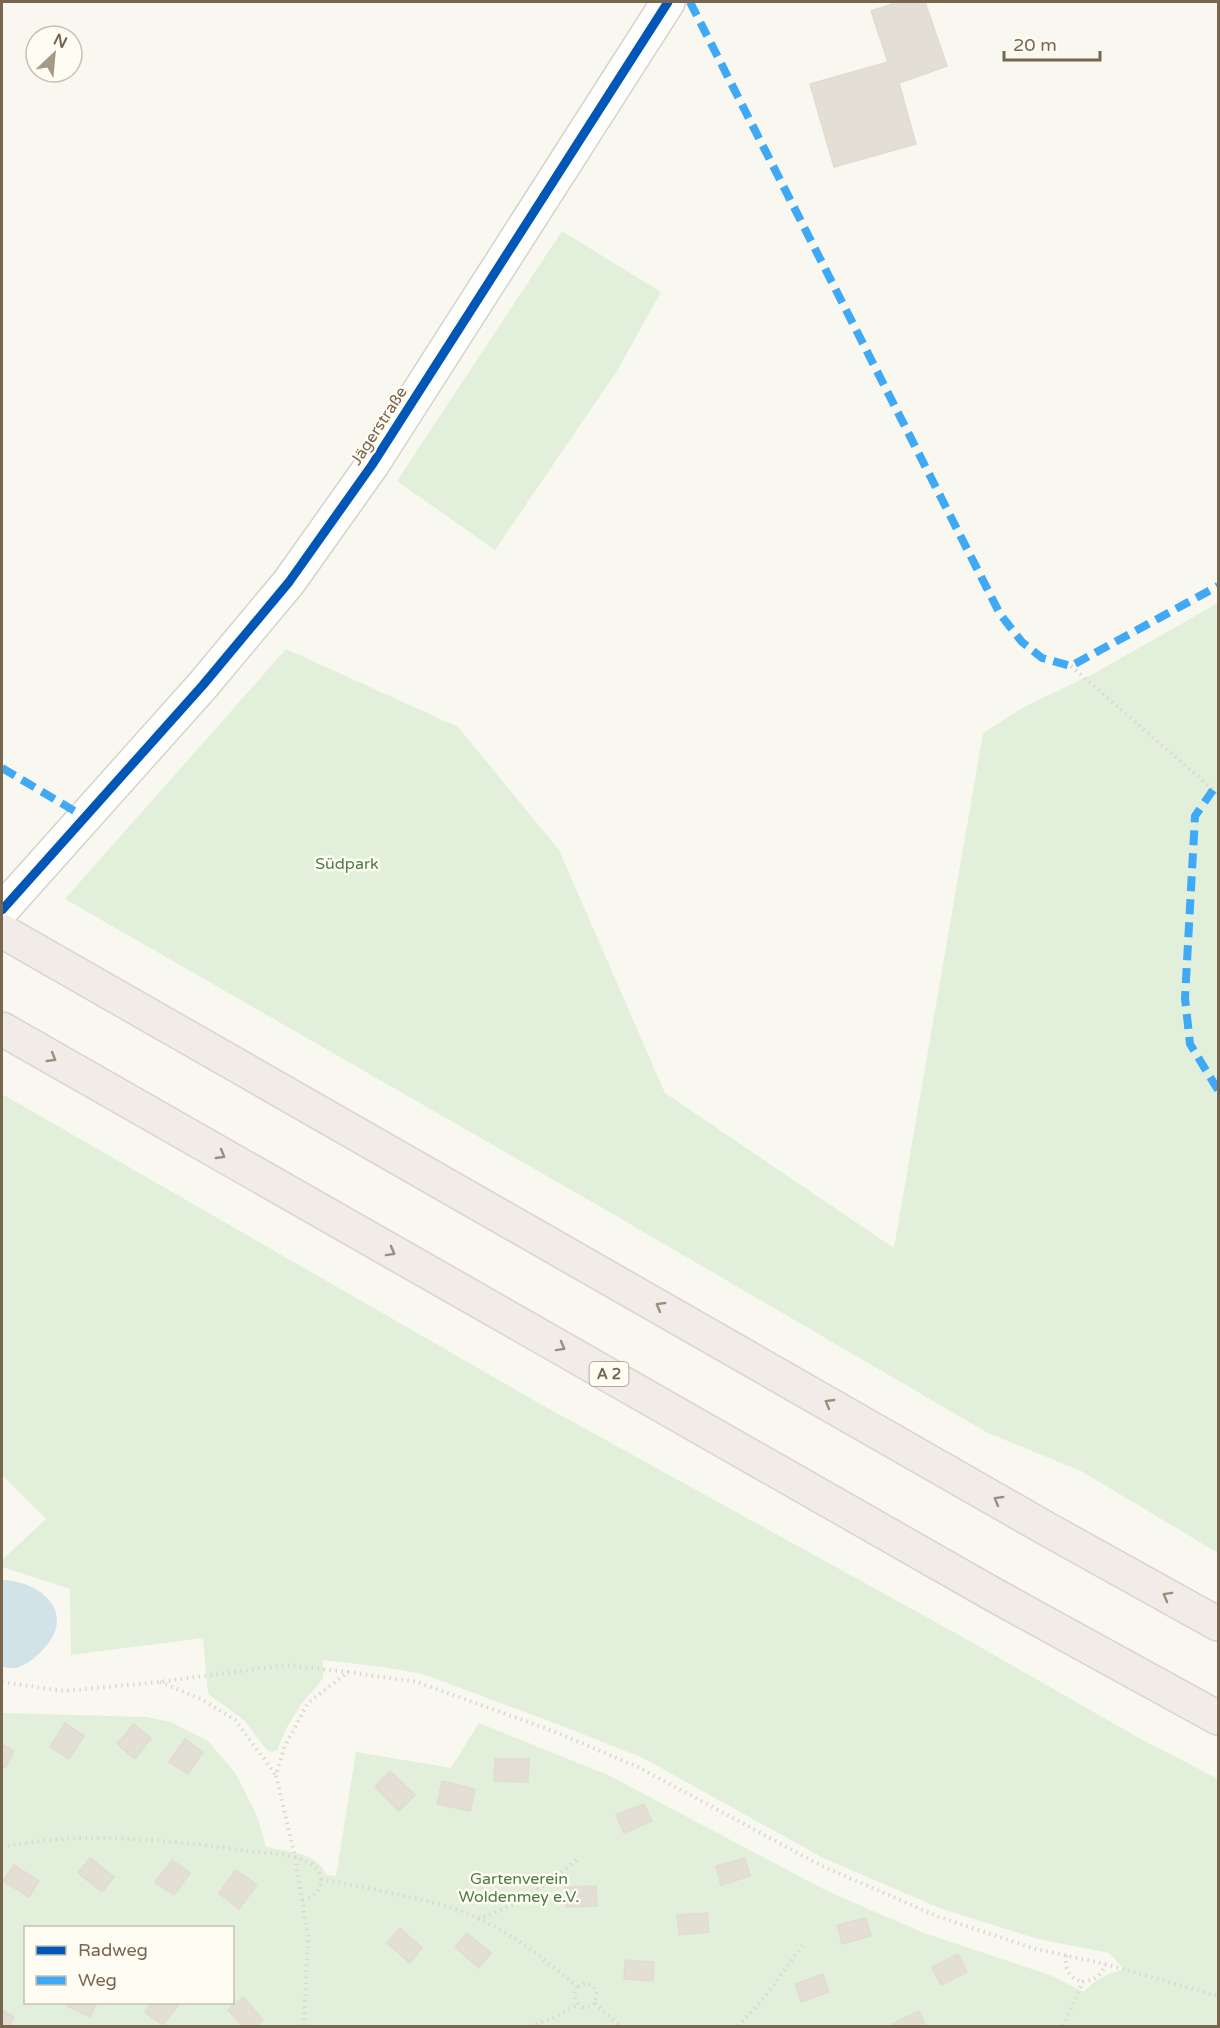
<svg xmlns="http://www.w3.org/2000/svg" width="1220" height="2028" viewBox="0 0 1220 2028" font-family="'Varela Round',sans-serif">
<rect width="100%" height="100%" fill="#f8f7f0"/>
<g fill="#e2f0db" fill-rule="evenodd">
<path d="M562,231L661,292L617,371L495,550L397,481Z"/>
<path d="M1218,603V1553L1081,1471L988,1433L599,1206L65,899L286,649L458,727L559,850L665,1093L894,1248L983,733L1024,707L1093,674Z"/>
<path d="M2,1094L535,1401L968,1640L1139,1738L1218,1779V2026H2V1713L146,1717L171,1722L208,1741L236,1774L258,1818L266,1847C289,1852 315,1851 327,1875L336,1876L356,1752L451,1768L479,1723L608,1775L827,1891L924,1933L1050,1975L1084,1992C1093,1980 1110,1973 1124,1969L1109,1953L1038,1939L942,1909L825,1859L643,1758L560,1725L423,1674L384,1667L323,1660V1677L319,1684L301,1704L286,1729L277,1750L272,1752L267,1750L244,1720L208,1694L203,1638L71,1655L70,1589L2,1567V1560L46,1519L2,1475ZM26,1928H232V2002H26Z"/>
</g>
<path fill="#d1e2e9" d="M2,1580C24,1580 57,1594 57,1621C57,1639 33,1664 16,1668C11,1669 6,1667 2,1667Z"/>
<g fill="#e3dfd4" stroke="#e1dcd2" stroke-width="1.5">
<path d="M898,2H925L947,66L899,83L916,144L834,167L810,84L888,62L871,11Z"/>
<path d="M65,1723L84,1736L69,1759L50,1747Z"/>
<path d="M134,1724L151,1738L135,1759L117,1744Z"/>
<path d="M185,1739L203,1752L188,1774L169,1762Z"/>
<path d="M2,1744L14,1751L5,1768L2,1766Z"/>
<path d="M495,1759H529L528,1782L494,1781Z"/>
<path d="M390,1771L415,1795L399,1811L375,1787Z"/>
<path d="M442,1781L475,1789L470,1811L437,1804Z"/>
<path d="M644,1804L652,1821L624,1833L616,1815Z"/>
<path d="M90,1858L114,1877L102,1892L78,1873Z"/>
<path d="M745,1858L750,1876L721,1885L716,1866Z"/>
<path d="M172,1860L190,1873L174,1895L155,1882Z"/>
<path d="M14,1865L39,1881L29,1897L3,1881Z"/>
<path d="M236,1870L257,1885L239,1909L219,1893Z"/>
<path d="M596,1886L597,1906L566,1907L565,1887Z"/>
<path d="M707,1913L709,1932L679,1935L677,1915Z"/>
<path d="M866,1918L871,1936L842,1944L837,1925Z"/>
<path d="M400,1928L422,1948L410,1963L387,1943Z"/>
<path d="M467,1933L491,1953L479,1968L455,1947Z"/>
<path d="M958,1954L967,1972L941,1985L932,1967Z"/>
<path d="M625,1960L654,1962L653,1981L624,1979Z"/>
<path d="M823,1974L829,1992L801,2002L795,1984Z"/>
<path d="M243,1997L263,2020L256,2026H243L228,2010Z"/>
<path d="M68,2002H97L90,2017L67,2006Z"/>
<path d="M152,2002H178L180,2003L163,2025L145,2012Z"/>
<path d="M2,2010L14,2017L9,2026H2Z"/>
<path d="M919,2011L926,2026H893L892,2024Z"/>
</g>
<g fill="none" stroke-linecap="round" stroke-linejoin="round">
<defs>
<path id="tertiary" d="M2,910L203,685L289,582L372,465L668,2"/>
<g id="motorway">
<path d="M2,931L1054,1533L1218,1624"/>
<path d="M2,1029L996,1596L1218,1718"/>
</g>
</defs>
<use href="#tertiary" stroke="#d6d3cb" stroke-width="36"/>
<use href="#motorway" stroke="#dad4cc" stroke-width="36"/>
<g stroke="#dbd7d0" stroke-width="4" stroke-dasharray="1.5 4.5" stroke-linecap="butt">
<path d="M1071,666L1218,794"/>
<path d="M2,1682L64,1691L159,1682L286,1665L348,1672"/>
<path d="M160,1682L201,1699L235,1720L275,1774"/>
<path d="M2,1847C27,1842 54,1839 79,1838C136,1837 193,1843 249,1851C267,1853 287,1853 303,1860C312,1863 320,1869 321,1879C322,1890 313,1898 302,1900"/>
<path d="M321,1879C360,1887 400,1894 439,1904C492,1918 537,1952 577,1987C572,1996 575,2001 582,2007H590L595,2003L597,1992L593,1986L585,1983L577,1987"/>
<path d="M478,1919C517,1905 549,1884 580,1857"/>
<path d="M1066,1955C1064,1969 1069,1978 1083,1982"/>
<path d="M595,2003L620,2026"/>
<path d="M304,2026L308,1936L295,1857L276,1775L284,1748L308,1703L348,1672L417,1682L553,1731L638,1767L822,1866L939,1917L1036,1949L1105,1964L1218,1996"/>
<path d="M530,2026L553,2018L579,2004"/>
<path d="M738,2026L768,1993L804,1943"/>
<path d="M1063,2026L1083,1982C1094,1980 1102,1976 1105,1964"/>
</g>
<use href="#tertiary" stroke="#fefefd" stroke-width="33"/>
<use href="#motorway" stroke="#f1ece7" stroke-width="33"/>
<g stroke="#3fa9f5" stroke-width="8" stroke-dasharray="15 8" stroke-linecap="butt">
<path d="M690,2L1000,614L1022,642L1042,658L1071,666L1218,586"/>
<path d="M2,768L83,816"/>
<path d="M1213,790L1195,816L1185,998L1190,1044L1218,1090"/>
</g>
<defs>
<path id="cycleway" d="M2,910L203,685L289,582L372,465L668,2"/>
</defs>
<use href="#cycleway" stroke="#fefcf3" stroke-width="13"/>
<use href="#cycleway" stroke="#0057b8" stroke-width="9"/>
</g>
<defs><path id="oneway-chevron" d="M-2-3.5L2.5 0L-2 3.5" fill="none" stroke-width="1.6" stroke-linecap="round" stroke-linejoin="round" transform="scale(1.5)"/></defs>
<g stroke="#9c8e7d">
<use href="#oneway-chevron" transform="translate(52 1058) rotate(30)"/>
<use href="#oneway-chevron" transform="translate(221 1155) rotate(30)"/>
<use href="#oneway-chevron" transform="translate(391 1252) rotate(29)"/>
<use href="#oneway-chevron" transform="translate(660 1306) rotate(-150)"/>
<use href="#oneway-chevron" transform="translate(561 1347) rotate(29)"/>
<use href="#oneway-chevron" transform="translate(829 1403) rotate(-150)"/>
<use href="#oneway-chevron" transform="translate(998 1500) rotate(-150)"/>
<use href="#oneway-chevron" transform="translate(1167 1596) rotate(-151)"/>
</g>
<g text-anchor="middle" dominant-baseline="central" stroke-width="5" stroke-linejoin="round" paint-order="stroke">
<rect fill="#fefcf3" stroke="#a09380" stroke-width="1.5" x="589.5" y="1362" width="39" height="24" rx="4.5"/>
<g font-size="15" font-weight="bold" fill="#78664f">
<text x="609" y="1374">A 2</text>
</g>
<g font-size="16" fill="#78664f" stroke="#fefcf3">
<text transform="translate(379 426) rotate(-57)">Jägerstraße</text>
</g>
<g font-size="16" fill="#4c7d47" stroke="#fefcf3">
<text x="347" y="864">Südpark</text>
<text x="519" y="1879">Gartenverein<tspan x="519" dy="18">Woldenmey e.V.</tspan></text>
</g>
</g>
<rect width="1220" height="2028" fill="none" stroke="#78664f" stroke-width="6"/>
<rect x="24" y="1926" width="210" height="78" fill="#fefcf3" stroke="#c8c0b1" stroke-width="1.5"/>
<rect x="36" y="1946" width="30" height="9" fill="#0057b8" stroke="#c8c0b1" stroke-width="1.5"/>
<text x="78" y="1956" font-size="18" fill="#78664f">Radweg</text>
<rect x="36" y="1976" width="30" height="9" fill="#3fa9f5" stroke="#c8c0b1" stroke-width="1.5"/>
<text x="78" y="1986" font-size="18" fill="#78664f">Weg</text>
<g transform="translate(54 54) rotate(26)"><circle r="28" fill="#fefcf3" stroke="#c8c0b1" stroke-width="1.5"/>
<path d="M0-4.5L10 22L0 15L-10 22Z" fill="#a59987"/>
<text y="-9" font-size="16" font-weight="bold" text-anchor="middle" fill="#78664f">N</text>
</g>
<path d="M1004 51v9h96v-9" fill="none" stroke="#78664f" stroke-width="3"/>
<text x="1013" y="51" font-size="18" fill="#78664f" stroke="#fefcf3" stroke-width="4.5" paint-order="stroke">20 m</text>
</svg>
